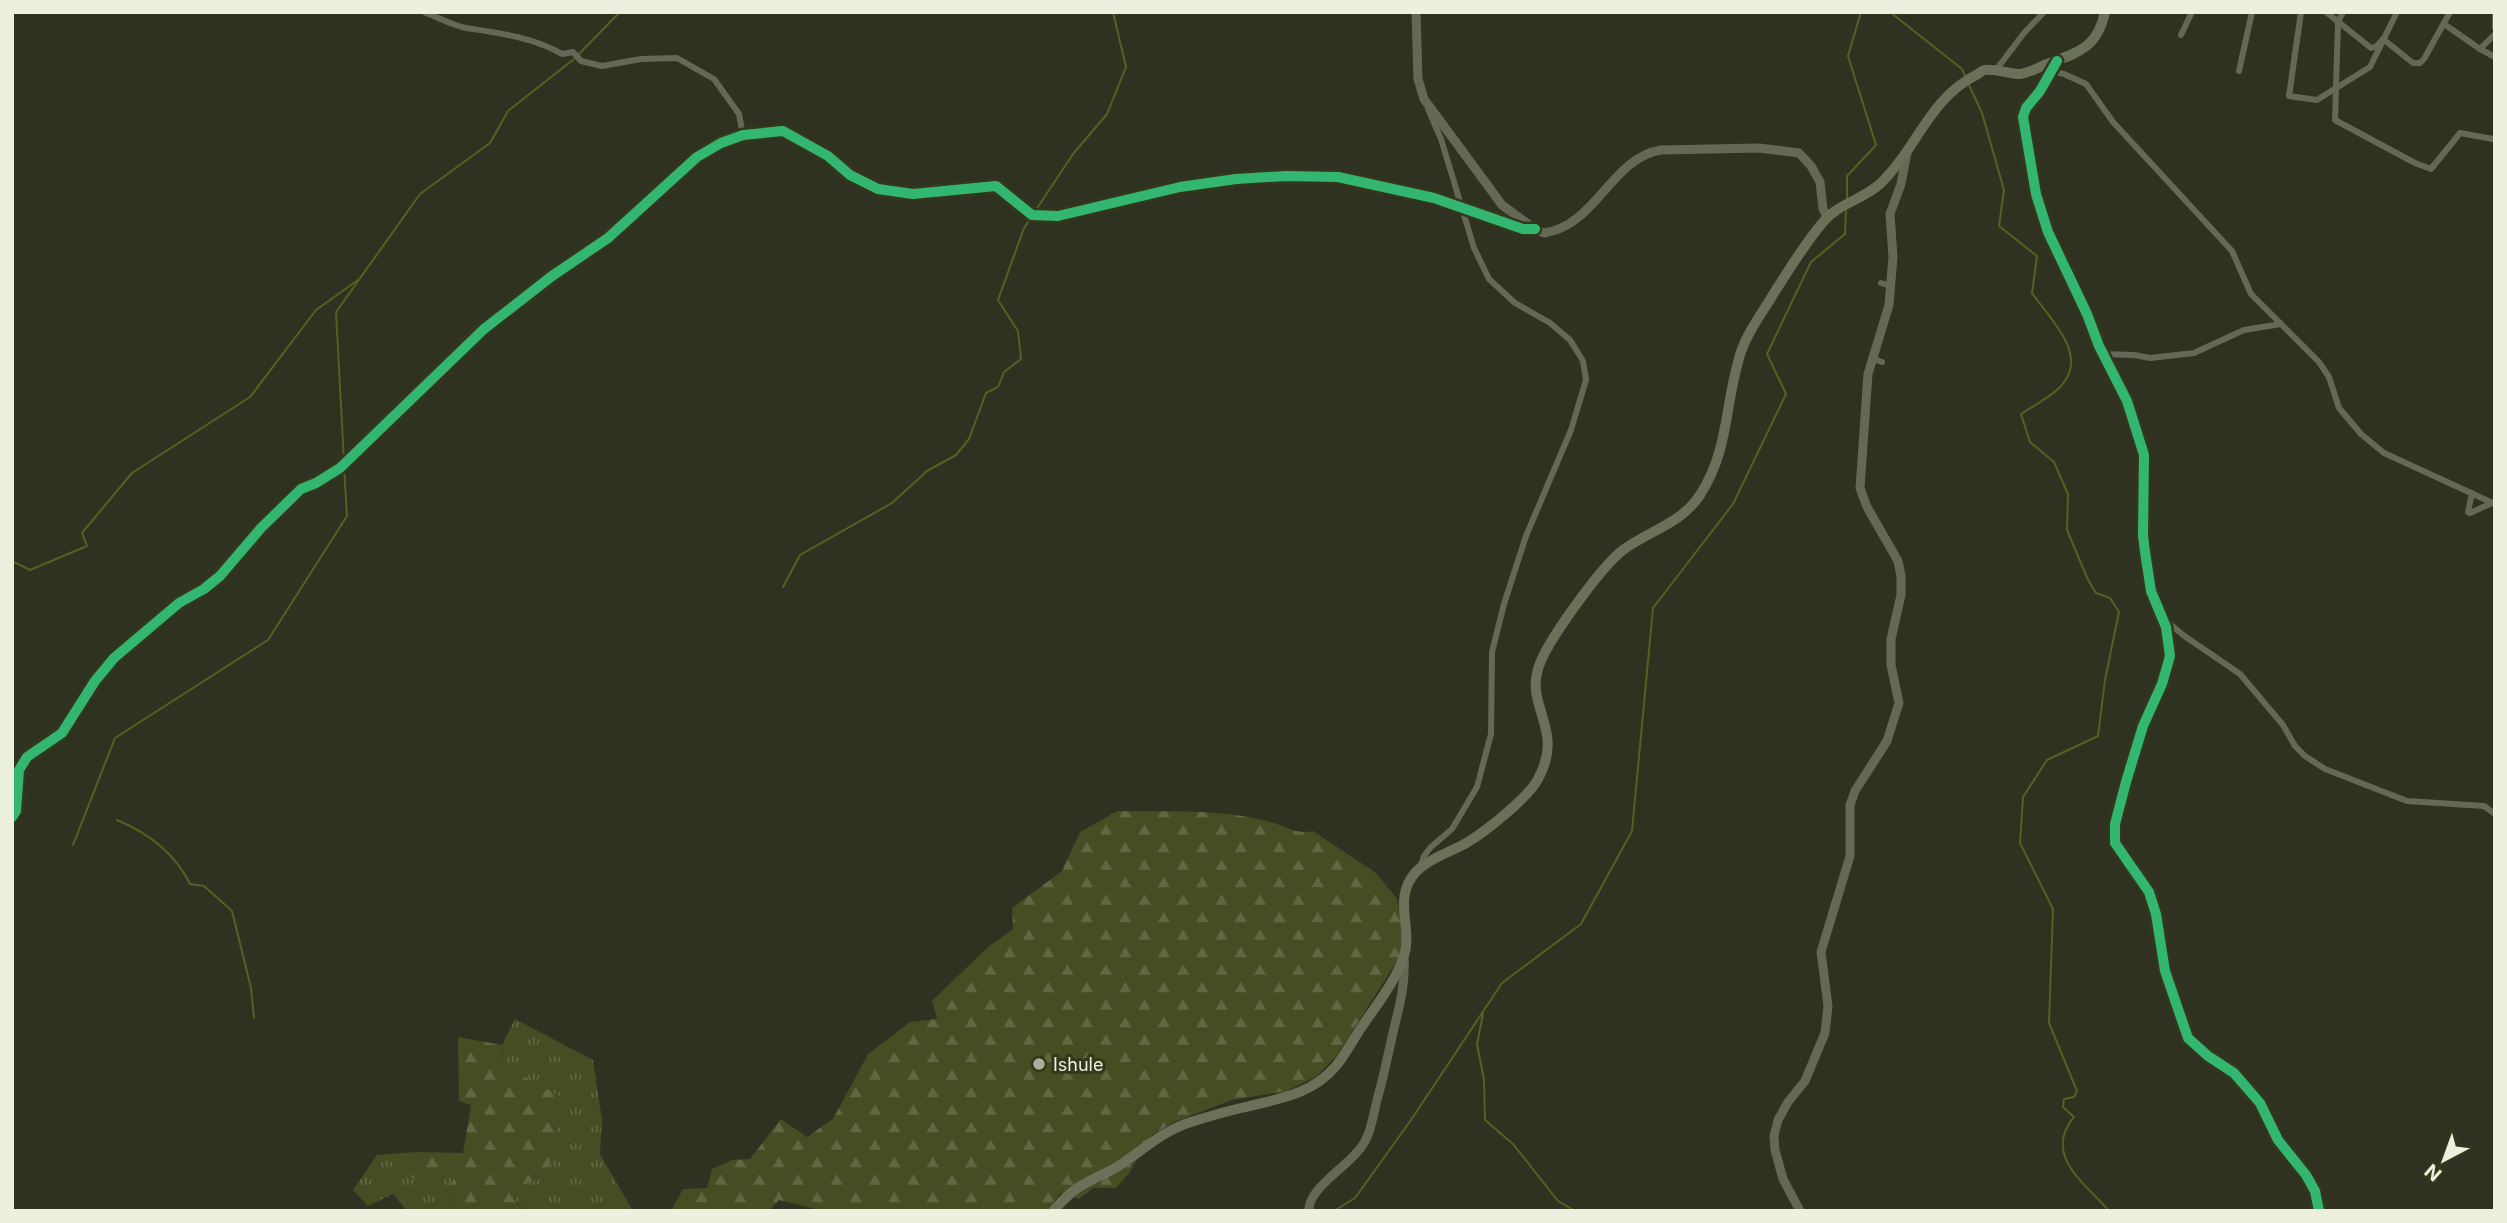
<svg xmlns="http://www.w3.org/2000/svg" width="2507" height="1223" viewBox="0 0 2507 1223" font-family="Inter,sans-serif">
<defs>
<pattern id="grass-tufts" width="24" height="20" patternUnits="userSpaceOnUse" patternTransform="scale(1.75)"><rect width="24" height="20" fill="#454d22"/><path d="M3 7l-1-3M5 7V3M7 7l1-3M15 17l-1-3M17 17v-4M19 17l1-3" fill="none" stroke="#606742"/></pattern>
<pattern id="forest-firs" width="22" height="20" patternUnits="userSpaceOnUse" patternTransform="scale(1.75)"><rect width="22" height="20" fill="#454d22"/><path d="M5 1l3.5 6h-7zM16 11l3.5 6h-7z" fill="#606742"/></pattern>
</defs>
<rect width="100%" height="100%" fill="#2f3221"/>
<g fill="url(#grass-tufts)">
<path d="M515,1019L593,1060L602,1120L600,1154L633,1211H520L522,1209L509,1191L500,1064L502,1045Z"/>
<path d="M417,1152L407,1163L460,1170L447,1190L456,1211H407L393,1194L368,1206L353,1190L377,1155Z"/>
</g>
<g fill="url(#forest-firs)">
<path d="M1117,811C1168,812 1222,808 1271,822C1286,826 1297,835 1313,831L1376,873L1397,899L1404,933L1399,958L1337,1055L1317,1076L1287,1091L1232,1100L1174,1122L1152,1135L1129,1173L1116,1188H1093L1079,1199L1061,1193L1046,1211H823L779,1200L769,1211H671L683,1189L707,1188L712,1169L732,1160L750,1159L781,1119L807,1137L833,1119L868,1054L910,1022L937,1019L932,1001L988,947L1013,929L1012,908L1062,871L1080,832Z"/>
<path d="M458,1037L502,1045L500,1064L562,1097L547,1175L509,1191L522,1210L520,1211H456L447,1190L459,1170L412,1178L407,1163L417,1152L463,1153L471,1105L459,1101Z"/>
</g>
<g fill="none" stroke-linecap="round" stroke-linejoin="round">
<g stroke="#566021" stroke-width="2">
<path d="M1890,12L1962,69L1965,76"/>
<path d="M578,55L620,12"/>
<path d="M1969,85L1982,113L2004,190L1999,226L2037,256L2032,293C2050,319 2090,355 2061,386C2051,397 2033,406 2021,414L2030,442L2054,462L2068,494L2067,530L2088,580L2096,593L2110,598L2119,612L2105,680L2098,736L2047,760L2023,797L2020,843L2053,909L2049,1023L2077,1091L2074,1097L2064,1099L2063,1107L2074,1117C2042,1155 2085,1183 2109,1211"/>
<path d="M1847,200V176L1876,145L1848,56L1861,12"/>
<path d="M344,461L336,312L420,194L490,143L508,111L574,59"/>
<path d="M12,561L30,570L87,546L82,533L132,473L250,397L316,310L358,280"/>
<path d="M783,587L800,555L892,503L927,471L956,455L969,439L986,393L998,387L1004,372L1021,359L1018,331L998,300L1024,228L1073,154L1107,114L1126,67L1113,12"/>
<path d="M117,820C148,833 175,853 190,884L204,886L232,911L251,988L254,1018"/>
<path d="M73,845L115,738L268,640L347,516L344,466"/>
<path d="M1483,1014L1477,1044L1484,1080L1485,1120L1513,1144L1558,1201L1575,1211"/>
<path d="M1334,1211L1355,1198L1411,1120L1502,983L1581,924L1632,831L1653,608L1733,504L1786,394L1767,354L1811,262L1845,234L1846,209"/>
</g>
<g stroke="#656857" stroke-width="6">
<path d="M424,12C437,17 452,25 466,28C498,33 533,37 562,54L573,52L581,61L602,66L641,59L677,58L714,79L739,114L743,135"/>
<path d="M2301,12L2289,96L2317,100L2370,67L2397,12"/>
<path d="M2326,12L2371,48L2377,46L2383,39L2413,63H2420L2424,59L2450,12"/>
<path d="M2343,12L2338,22L2335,120L2415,163L2431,169L2460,133L2493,139"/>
<path d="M2495,15V28"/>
<path d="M2444,24L2480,49L2495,34"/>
<path d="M2181,35L2192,12"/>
<path d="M2480,49L2495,57"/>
<path d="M1996,70L2024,33L2044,12"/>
<path d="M2050,71L2064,74L2086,84L2113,122L2232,251L2251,294L2319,362L2329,377L2339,408L2361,434L2384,453L2495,504"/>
<path d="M2239,71L2252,12"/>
<path d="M1881,283L1891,286"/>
<path d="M2103,354L2134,355L2150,358L2194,353L2244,330L2281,324"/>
<path d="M1871,358L1882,362"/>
<path d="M2472,493L2468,512L2470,513L2492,503"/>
<path d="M2164,619L2183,635L2240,674L2283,725L2295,746L2305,756L2325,769L2407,801L2484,806L2495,814"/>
<path d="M12,817L16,811L19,770L27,757L62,733L95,681L114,658L179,603L204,589L220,576L261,528L301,489L316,483L340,468L484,329L552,276L608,238L697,157L721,143L743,135L783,131L828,156L850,175L878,189L913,194L996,186L1032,215L1058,216L1180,187L1236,179L1286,176L1338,177L1434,198L1523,229H1535"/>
<path d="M1421,865L1424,856L1431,847L1452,829L1477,787L1491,734L1492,652L1504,604L1526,536L1571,430L1586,380L1583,361L1570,340L1550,323L1515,303L1489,279L1474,248L1441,139L1428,109"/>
</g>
<g stroke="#656855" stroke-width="9">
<path d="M1416,12L1418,79L1424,99L1502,205L1535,229L1544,233C1596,226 1611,158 1661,150L1759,148L1799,153L1811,166L1820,182L1823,209L1827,216"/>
<path d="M2057,61L2040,91L2026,108L2023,117L2036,194L2048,232L2087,314L2099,346L2127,401L2144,455L2143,535L2145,552L2151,591L2166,627L2170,656L2162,684L2143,726L2126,782L2115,824V843L2149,892L2156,914L2165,971L2188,1038L2208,1056L2234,1073L2260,1103L2278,1140L2306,1175L2315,1191L2319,1211"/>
<path d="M1309,1211C1307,1189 1349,1166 1362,1146C1371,1133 1373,1116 1377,1100C1383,1079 1387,1059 1392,1037C1398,1011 1406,985 1404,958"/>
<path d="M1800,1211L1783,1179L1775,1150L1774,1136L1778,1120L1788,1102L1805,1081L1825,1033L1828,1006L1821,952L1850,856V805L1855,791L1887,741L1899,703L1891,665V639L1901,595V576L1898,561L1867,507L1860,488L1868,374L1889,305L1893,257L1890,214L1901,184L1907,153"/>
</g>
<path stroke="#6b7059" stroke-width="10" d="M1053,1211C1062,1201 1073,1189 1086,1183C1096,1177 1107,1173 1117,1167C1142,1151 1162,1131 1191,1122C1207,1117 1224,1112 1241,1108C1276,1099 1310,1096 1335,1067C1344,1057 1351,1043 1359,1031C1374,1008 1395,983 1404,956C1412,931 1396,903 1410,880C1421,860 1450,853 1468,842C1486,831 1529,797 1538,779C1565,730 1526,708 1538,669C1545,643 1602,566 1623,550C1650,530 1681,524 1700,495C1728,452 1725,408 1738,362C1744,336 1761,315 1774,293C1790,268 1805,243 1824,221C1838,204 1864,199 1881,183C1918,147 1929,98 1978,74C1980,73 1982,70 1985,70C1995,68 2009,74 2020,74C2029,73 2035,69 2044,65C2076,53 2097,50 2105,12"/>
<defs>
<g id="cycleway">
<path d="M2057,61L2040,91L2026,108L2023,117L2036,194L2048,232L2087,314L2099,346L2127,401L2144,455L2143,535L2145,552L2151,591L2166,627L2170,656L2162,684L2143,726L2126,782L2115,824V843L2149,892L2156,914L2165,971L2188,1038L2208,1056L2234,1073L2260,1103L2278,1140L2306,1175L2315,1191L2319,1211"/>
<path d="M12,817L16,811L19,770L27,757L62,733L95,681L114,658L179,603L204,589L220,576L261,528L301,489L316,483L340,468L484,329L552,276L608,238L697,157L721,143L743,135L783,131L828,156L850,175L878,189L913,194L996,186L1032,215L1058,216L1180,187L1236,179L1286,176L1338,177L1434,198L1523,229H1535"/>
</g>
</defs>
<use href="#cycleway" stroke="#33381b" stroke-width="15"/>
<use href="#cycleway" stroke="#33b770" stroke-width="10"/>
</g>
<circle fill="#aaae9c" stroke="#33381b" stroke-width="2.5" cx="1039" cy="1064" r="7"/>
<g text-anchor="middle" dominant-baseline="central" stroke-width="6" stroke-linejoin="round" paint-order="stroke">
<g font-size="18" fill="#ecf0df" stroke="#33381b" text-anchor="start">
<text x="1053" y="1064">Ishule</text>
</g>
</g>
<rect width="2507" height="1223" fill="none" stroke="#ecf0df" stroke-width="28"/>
<g transform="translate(2444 1160) rotate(221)" stroke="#33381b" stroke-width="5" paint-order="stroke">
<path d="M0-5L12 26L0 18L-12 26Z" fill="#ecf0df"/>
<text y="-10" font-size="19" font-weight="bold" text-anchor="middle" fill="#ecf0df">N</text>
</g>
</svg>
